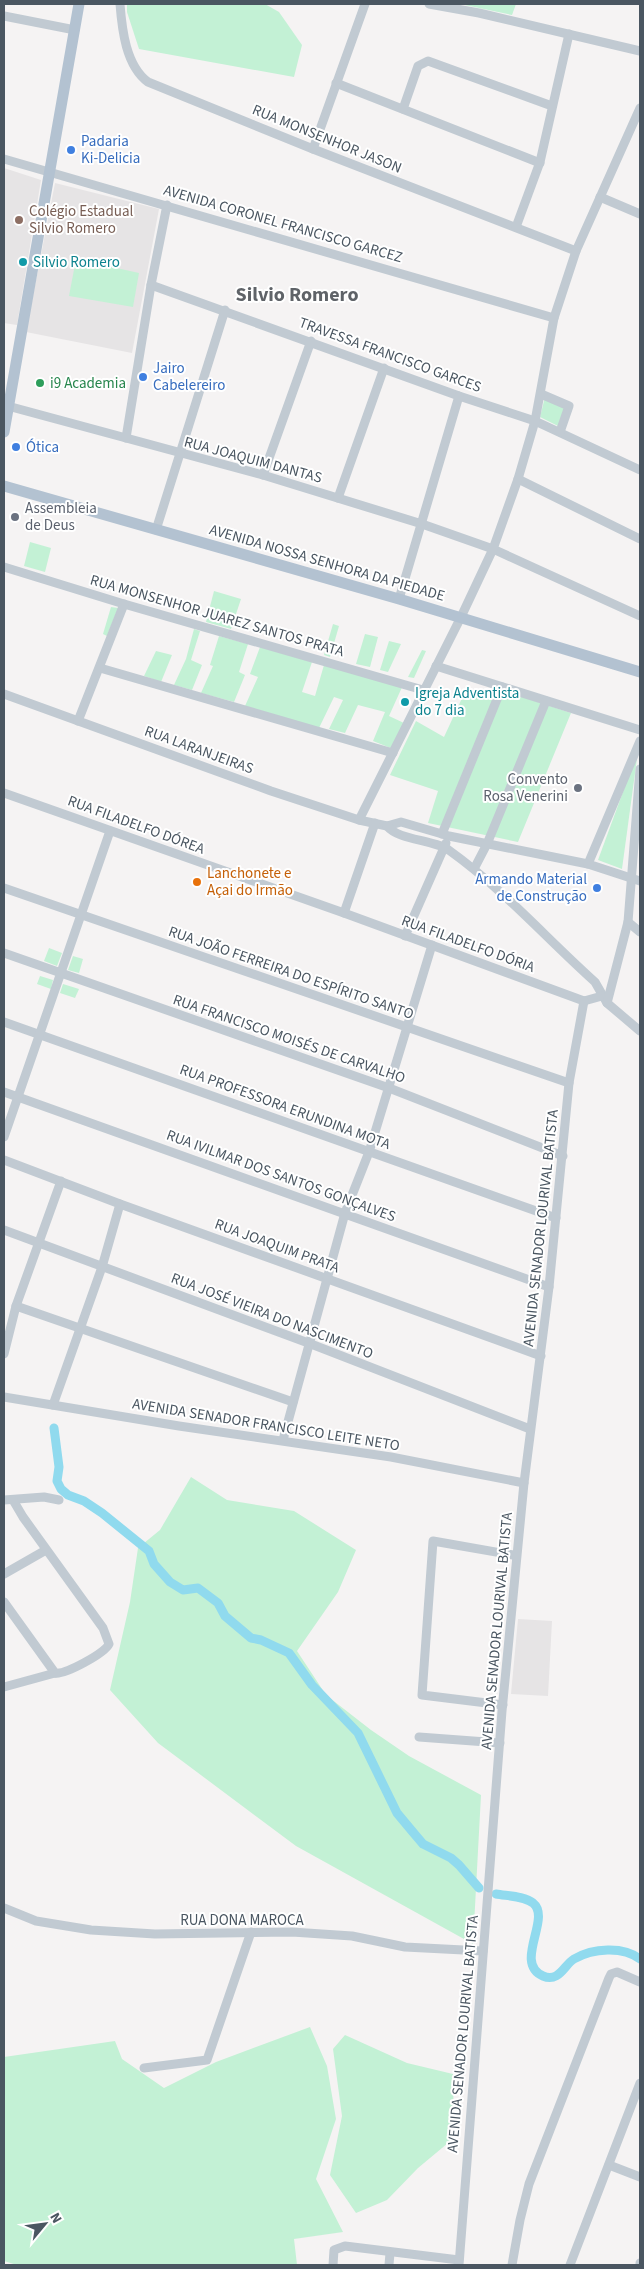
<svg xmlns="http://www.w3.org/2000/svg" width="644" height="2269" viewBox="0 0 644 2269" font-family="'Source Sans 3',sans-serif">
<rect width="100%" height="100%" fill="#f5f3f3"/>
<g fill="#e6e4e5">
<path d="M4,168L41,180L17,325L4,323Z"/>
<path d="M55,183L159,209L132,353L26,332Z"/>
<path d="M518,1619L552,1621L548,1696L511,1694Z"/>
</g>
<g fill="#c3f1d5">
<path d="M127,4H265L279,12L302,45L294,77L139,49L127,12Z"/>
<path d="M460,4H516L512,15Z"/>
<path d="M76,259L139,273L133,307L69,296Z"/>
<path d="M545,397L566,408L560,427L540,417Z"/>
<path d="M30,542L51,548L45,572L24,566Z"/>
<path d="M214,591L241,599L231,629L206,622Z"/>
<path d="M111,607L118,608L107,636L103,634Z"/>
<path d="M333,624L339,626L330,657L324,655Z"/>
<path d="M194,629L200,631L191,660L202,665L192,690L174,685L186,659Z"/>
<path d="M365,634L378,637L370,667L356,664Z"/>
<path d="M219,636L248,644L239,672L245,675L234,702L201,693L213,666L210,665Z"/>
<path d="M389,641L401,644L388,672L380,670Z"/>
<path d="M260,647L312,662L302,692L315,696L324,665L403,685L389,716L404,723L393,749L373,741L385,712L358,705L345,733L329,729L343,700L334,697L319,728L245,706L258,677L250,674Z"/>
<path d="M422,650L426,651L414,678L408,677Z"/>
<path d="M156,651L172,655L161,682L144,676Z"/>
<path d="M504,691L571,713L518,842L428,823L438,791L390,775L416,721L444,737L463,696L471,693L500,701Z"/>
<path d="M638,751L622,869L598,860Z"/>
<path d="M49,948L62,953L57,966L44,961Z"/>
<path d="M73,956L83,959L79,973L68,970Z"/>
<path d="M40,976L53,980L51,989L37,984Z"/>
<path d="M63,984L79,989L75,998L60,993Z"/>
<path d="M191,1477L227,1500L294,1511L356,1550L338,1592L297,1651L326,1695L371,1730L409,1756L481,1795L473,1944L296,1846L158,1743L110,1690L130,1602L138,1548L160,1530Z"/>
<path d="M310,2027L327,2066L336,2119L316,2179L343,2232L294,2239L297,2265H17L4,2261V2057L115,2041L122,2059L164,2088L216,2062Z"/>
<path d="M345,2035L407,2063L453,2074L454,2138L418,2168L387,2200L356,2213L330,2175L342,2116L333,2049Z"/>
</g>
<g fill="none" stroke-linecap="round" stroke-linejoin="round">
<g stroke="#90daee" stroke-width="9">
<path d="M54,1428L59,1467L57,1481L61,1489L68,1495L84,1501L102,1513L149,1551L154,1564L170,1582L183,1590L198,1588L218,1603L225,1616L251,1638L261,1640L289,1653L312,1685L358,1733L397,1813L412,1831L423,1844L451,1858L459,1865L479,1888"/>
<path d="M496,1894C507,1896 525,1896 533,1903C552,1918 513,1963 543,1976C559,1983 564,1965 574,1959C593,1948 623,1946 640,1959"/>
</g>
<g stroke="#c1cad2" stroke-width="9">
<path d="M120,4C122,30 126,66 148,82L313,149L576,251"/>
<path d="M429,4L479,13L640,51"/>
<path d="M4,16L75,30"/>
<path d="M336,83L540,163"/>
<path d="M403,109L418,66L428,61L552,106"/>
<path d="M313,149L365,4"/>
<path d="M4,159L554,318"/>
<path d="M600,197L640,214"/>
<path d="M516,227L540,162L569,34"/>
<path d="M151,285L459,396L535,421L640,470"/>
<path d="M541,394L569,406L560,432"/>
<path d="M4,405L263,475L422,524L493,549L640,616"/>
<path d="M126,438L151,285L167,205"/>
<path d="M263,475L311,341"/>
<path d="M518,479L640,539"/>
<path d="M338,498L384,368"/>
<path d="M156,530L225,310"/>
<path d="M4,567L124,604L423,690"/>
<path d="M399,599L459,396"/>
<path d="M436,666L640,730"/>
<path d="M100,668L393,753"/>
<path d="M4,694L271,791L359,820L387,826L401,822L449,836L588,864"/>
<path d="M78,721L124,604"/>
<path d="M640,741L588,864L640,881"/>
<path d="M4,793L344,913L584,1001"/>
<path d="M359,820L461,617L493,549L518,479L535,421L554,318L576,251L640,108"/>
<path d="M387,826C399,841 434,839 450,851C503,889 547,939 595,982L607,1003L640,1031"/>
<path d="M442,834L502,687"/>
<path d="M474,869L487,844L546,701"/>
<path d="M4,888L569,1083"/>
<path d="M344,913L375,823"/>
<path d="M628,922L640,932"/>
<path d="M405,936L446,843"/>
<path d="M4,953L389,1088L563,1156"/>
<path d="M584,1001L602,996"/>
<path d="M607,1003L628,922L640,769"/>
<path d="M4,1022L556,1218"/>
<path d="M4,1092L549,1287"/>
<path d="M4,1137L110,831"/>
<path d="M4,1160L120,1204L541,1356"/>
<path d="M4,1230L311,1344L530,1429"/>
<path d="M16,1306L293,1402"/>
<path d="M4,1354L16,1306L61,1181"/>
<path d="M4,1397L179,1426L391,1457L524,1483"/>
<path d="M53,1405L102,1267L120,1204"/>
<path d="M283,1440L345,1213L369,1152L432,945"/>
<path d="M4,1500L44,1497L59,1500"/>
<path d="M4,1574L46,1550"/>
<path d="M4,1602L55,1673C65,1675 105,1653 109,1644L103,1628L23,1517L13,1500"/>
<path d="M4,1687L55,1673"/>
<path d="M503,1705L422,1695L433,1541L513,1555"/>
<path d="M419,1737L500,1743"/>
<path d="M4,1908L36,1921L91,1930L155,1934L292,1932L352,1936L405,1947L483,1951"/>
<path d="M144,2068L207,2060L251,1932"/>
<path d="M609,2165L640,2177"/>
<path d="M333,2265L334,2250L345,2246L459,2260"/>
<path d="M389,2265L390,2253"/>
<path d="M459,2265L502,1711L524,1483L549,1287L569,1083L584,1001"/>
<path d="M512,2265L520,2220L529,2184L609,1978L611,1974L617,1972L640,1982"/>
<path d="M570,2265L640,2083"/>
<path d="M640,2265V2263"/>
</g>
<g stroke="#b3c2d1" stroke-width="11">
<path d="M4,432L79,4"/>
<path d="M4,486L399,599L640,672"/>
</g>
</g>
<g fill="#3f7fe0" stroke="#fff" stroke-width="2">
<circle cx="71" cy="150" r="5"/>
<circle cx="143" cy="377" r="5"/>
<circle cx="16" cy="447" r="5"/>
<circle cx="597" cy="888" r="5"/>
</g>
<circle fill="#8d6e63" stroke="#fff" stroke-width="2" cx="19" cy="220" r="5"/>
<g fill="#0f9aa8" stroke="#fff" stroke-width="2">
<circle cx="23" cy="262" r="5"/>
<circle cx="405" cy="702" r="5"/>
</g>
<circle fill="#2e9e5b" stroke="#fff" stroke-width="2" cx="40" cy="383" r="5"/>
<g fill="#6b7280" stroke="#fff" stroke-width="2">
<circle cx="15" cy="517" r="5"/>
<circle cx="578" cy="788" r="5"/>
</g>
<circle fill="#e8710a" stroke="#fff" stroke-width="2" cx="197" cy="882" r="5"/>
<g text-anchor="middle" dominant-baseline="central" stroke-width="4" stroke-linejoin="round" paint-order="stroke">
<g font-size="15" fill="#4a5661" stroke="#fff">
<text transform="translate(327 139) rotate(22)">RUA MONSENHOR JASON</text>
<text transform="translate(283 224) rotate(16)">AVENIDA CORONEL FRANCISCO GARCEZ</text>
<text transform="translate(390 355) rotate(20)">TRAVESSA FRANCISCO GARCES</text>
<text transform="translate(253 460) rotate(15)">RUA JOAQUIM DANTAS</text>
<text transform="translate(327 563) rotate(16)">AVENIDA NOSSA SENHORA DA PIEDADE</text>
<text transform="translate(217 616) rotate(16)">RUA MONSENHOR JUAREZ SANTOS PRATA</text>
<text transform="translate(199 750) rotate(20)">RUA LARANJEIRAS</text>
<text transform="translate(136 825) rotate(20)">RUA FILADELFO DÓREA</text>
<text transform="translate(468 944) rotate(20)">RUA FILADELFO DÓRIA</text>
<text transform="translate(291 973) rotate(19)">RUA JOÃO FERREIRA DO ESPÍRITO SANTO</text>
<text transform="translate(289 1039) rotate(19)">RUA FRANCISCO MOISÉS DE CARVALHO</text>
<text transform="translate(285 1107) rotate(20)">RUA PROFESSORA ERUNDINA MOTA</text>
<text transform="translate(281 1176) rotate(20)">RUA IVILMAR DOS SANTOS GONÇALVES</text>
<text transform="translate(541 1228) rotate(-84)">AVENIDA SENADOR LOURIVAL BATISTA</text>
<text transform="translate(277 1246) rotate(20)">RUA JOAQUIM PRATA</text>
<text transform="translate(272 1316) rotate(21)">RUA JOSÉ VIEIRA DO NASCIMENTO</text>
<text transform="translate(266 1425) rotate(9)">AVENIDA SENADOR FRANCISCO LEITE NETO</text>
<text transform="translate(497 1631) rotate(-85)">AVENIDA SENADOR LOURIVAL BATISTA</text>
<text x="242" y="1920">RUA DONA MAROCA</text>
<text transform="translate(463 2034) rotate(-85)">AVENIDA SENADOR LOURIVAL BATISTA</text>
</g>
<g font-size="15" fill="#366cbe" stroke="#fff" text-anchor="start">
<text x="81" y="141">Padaria<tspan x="81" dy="17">Ki-Delicia</tspan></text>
<text x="153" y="368">Jairo<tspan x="153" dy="17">Cabelereiro</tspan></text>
<text x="26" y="447">Ótica</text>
<text x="587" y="879" text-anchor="end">Armando Material<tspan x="587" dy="17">de Construção</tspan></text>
</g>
<g font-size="15" fill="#785e54" stroke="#fff" text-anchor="start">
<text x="29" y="211">Colégio Estadual<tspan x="29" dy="17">Silvio Romero</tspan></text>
</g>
<g font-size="15" fill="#0d838f" stroke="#fff" text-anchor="start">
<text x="33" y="262">Silvio Romero</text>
<text x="415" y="693">Igreja Adventista<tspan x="415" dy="17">do 7 dia</tspan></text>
</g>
<g font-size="15" fill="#27864d" stroke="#fff" text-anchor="start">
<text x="50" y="383">i9 Academia</text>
</g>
<g font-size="15" fill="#5b616d" stroke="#fff" text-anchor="start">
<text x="25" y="508">Assembleia<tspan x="25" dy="17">de Deus</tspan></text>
<text x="568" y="779" text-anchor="end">Convento<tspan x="568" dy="17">Rosa Venerini</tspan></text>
</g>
<g font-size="15" fill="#c56008" stroke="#fff" text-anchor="start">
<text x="207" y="873">Lanchonete e<tspan x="207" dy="17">Açai do Irmão</tspan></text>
</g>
<g font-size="20" font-weight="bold" fill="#5f6368" stroke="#fff">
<text x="297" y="295">Silvio Romero</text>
</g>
</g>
<rect width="644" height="2269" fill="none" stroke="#4a5661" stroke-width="10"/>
<g transform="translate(45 2224) rotate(61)" stroke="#ffffff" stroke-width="4" paint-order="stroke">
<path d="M0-4L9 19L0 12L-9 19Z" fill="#4a5661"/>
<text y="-8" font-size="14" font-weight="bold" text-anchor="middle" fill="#4a5661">N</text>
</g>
</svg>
